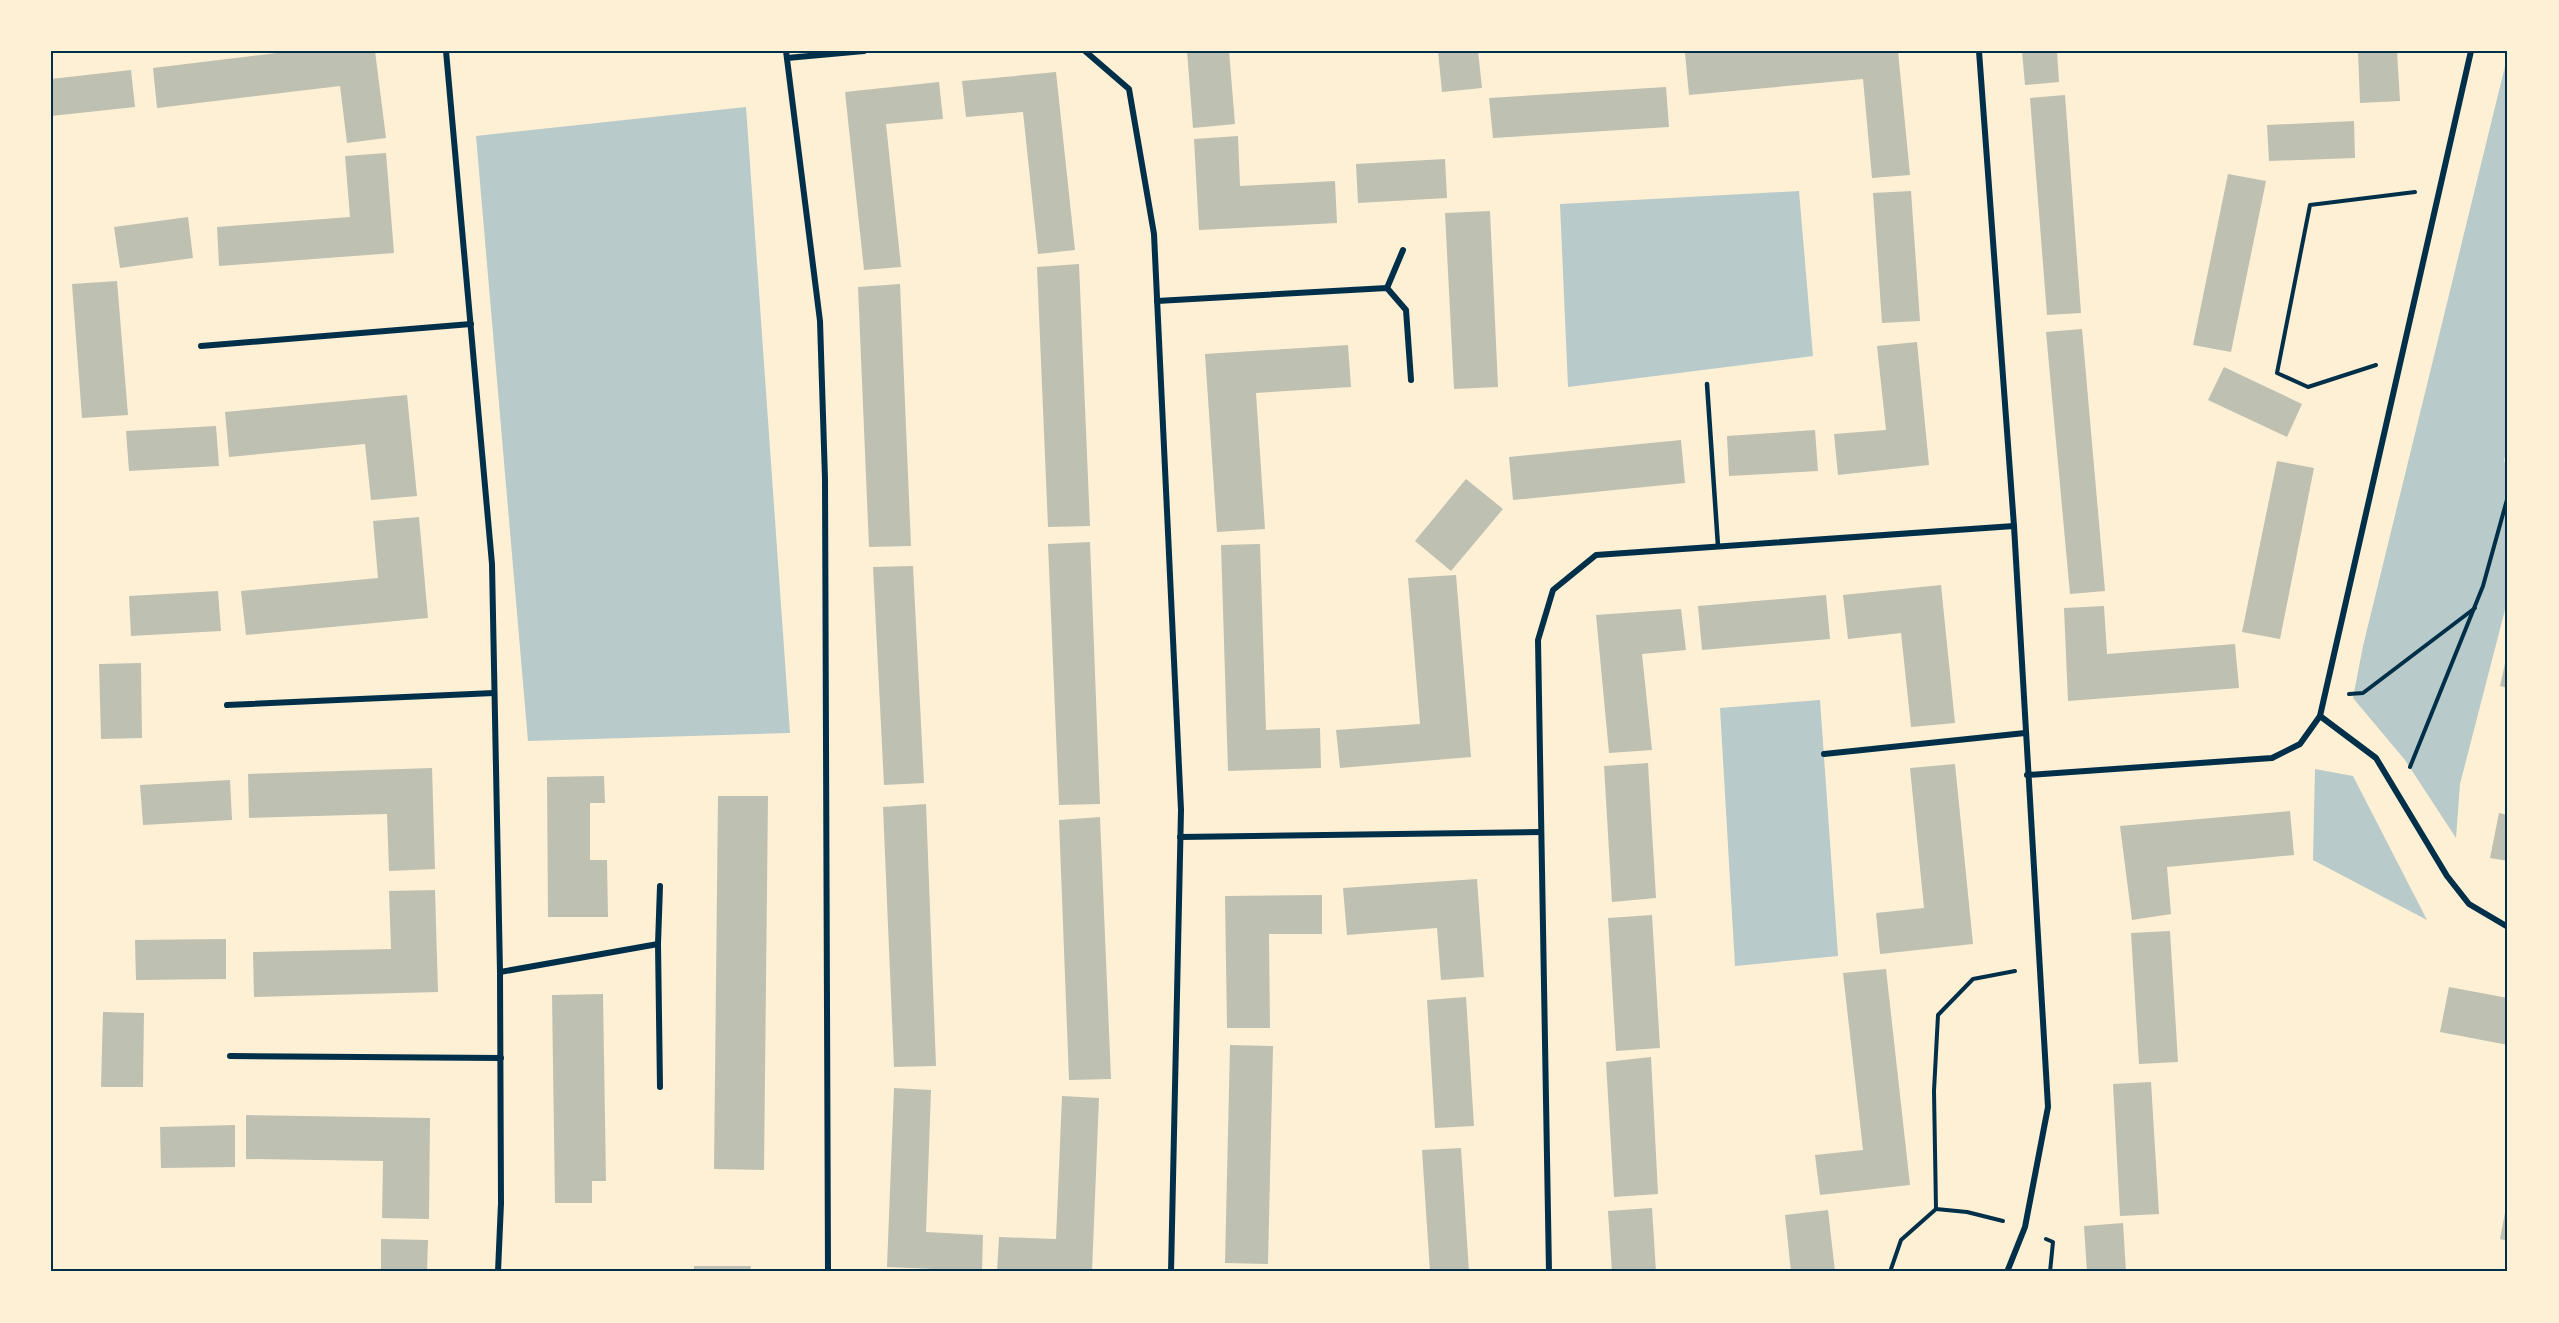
<svg xmlns="http://www.w3.org/2000/svg" width="2559" height="1323" viewBox="0 0 2559 1323" font-family="Bitter,serif">
<rect width="100%" height="100%" fill="#fdf0d5"/>
<g fill="#b9caca">
<path d="M2508,54V442L2504,461L2508,465V598L2460,784L2456,838L2405,760L2353,698L2363,646Z"/>
<path d="M746,107L790,733L528,741L476,136Z"/>
<path d="M1799,191L1813,356L1568,387L1560,204Z"/>
<path d="M1820,700L1838,956L1735,966L1720,708Z"/>
<path d="M2315,769L2353,776L2427,920L2313,860Z"/>
</g>
<g fill="#bec0b2">
<path d="M294,51H375L386,138L347,143L340,86L157,108L153,68Z"/>
<path d="M1187,51H1229L1235,124L1193,128Z"/>
<path d="M1438,51H1478L1482,88L1442,92Z"/>
<path d="M1700,51H1898L1910,175L1872,178L1863,79L1689,95L1685,53Z"/>
<path d="M2022,51H2057L2059,82L2025,85Z"/>
<path d="M2358,51H2397L2400,101L2360,103Z"/>
<path d="M131,70L135,107L51,116V79Z"/>
<path d="M1056,72L1075,250L1038,254L1023,112L966,117L962,81Z"/>
<path d="M939,82L943,119L886,124L901,267L864,270L845,92Z"/>
<path d="M1666,87L1669,127L1493,138L1489,98Z"/>
<path d="M2065,95L2081,313L2047,315L2030,98Z"/>
<path d="M2354,121L2355,158L2269,161L2267,125Z"/>
<path d="M1238,136L1240,186L1335,181L1337,223L1199,230L1194,139Z"/>
<path d="M386,153L394,253L219,266L217,227L350,217L345,156Z"/>
<path d="M1445,159L1447,198L1358,203L1356,164Z"/>
<path d="M2228,174L2266,181L2231,352L2193,345Z"/>
<path d="M1911,191L1920,321L1882,323L1873,193Z"/>
<path d="M1490,211L1498,387L1454,389L1445,213Z"/>
<path d="M188,217L193,258L120,268L114,227Z"/>
<path d="M1079,264L1090,526L1048,527L1037,267Z"/>
<path d="M117,281L128,415L82,418L72,284Z"/>
<path d="M900,284L911,546L869,547L858,287Z"/>
<path d="M2082,329L2105,591L2070,594L2046,332Z"/>
<path d="M1917,342L1929,465L1838,475L1834,434L1886,430L1877,346Z"/>
<path d="M1348,345L1351,387L1256,393L1265,529L1217,532L1205,354Z"/>
<path d="M2224,367L2302,404L2287,437L2208,400Z"/>
<path d="M407,395L417,496L371,500L365,444L229,457L225,412Z"/>
<path d="M216,426L219,466L129,471L126,431Z"/>
<path d="M1815,430L1818,471L1729,476L1727,436Z"/>
<path d="M1681,440L1685,483L1513,500L1509,457Z"/>
<path d="M2277,461L2314,468L2280,639L2242,632Z"/>
<path d="M1466,479L1503,509L1451,571L1415,541Z"/>
<path d="M419,517L428,618L246,635L241,591L378,578L373,521Z"/>
<path d="M1090,542L1100,804L1059,805L1048,544Z"/>
<path d="M1260,544L1266,730L1320,728L1321,768L1228,771L1221,545Z"/>
<path d="M913,566L924,783L884,785L873,567Z"/>
<path d="M1456,575L1471,757L1340,768L1336,730L1420,724L1408,578Z"/>
<path d="M1941,585L1955,723L1911,727L1901,633L1848,639L1843,595Z"/>
<path d="M218,591L221,631L131,636L129,596Z"/>
<path d="M1826,595L1830,639L1702,650L1698,606Z"/>
<path d="M2104,606L2107,654L2235,644L2239,688L2068,701L2064,608Z"/>
<path d="M1681,609L1686,650L1642,654L1652,750L1609,753L1596,615Z"/>
<path d="M2507,655H2508V688L2500,686Z"/>
<path d="M141,663L142,738L101,739L99,664Z"/>
<path d="M1648,763L1656,898L1612,902L1604,766Z"/>
<path d="M1955,764L1973,944L1880,954L1876,913L1924,908L1910,768Z"/>
<path d="M432,768L435,869L389,871L387,814L249,818L248,774Z"/>
<path d="M604,776L605,803H590V860H607L608,917H548L547,777Z"/>
<path d="M230,780L232,820L143,825L140,785Z"/>
<path d="M718,796H768L764,1170L714,1169Z"/>
<path d="M926,804L936,1066L894,1067L883,807Z"/>
<path d="M2290,811L2294,855L2167,867L2171,914L2132,920L2120,826Z"/>
<path d="M2499,813L2508,815V861L2490,858Z"/>
<path d="M1100,817L1111,1079L1069,1080L1059,820Z"/>
<path d="M1477,879L1484,977L1441,980L1437,928L1347,935L1343,888Z"/>
<path d="M435,890L438,992L254,997L253,952L391,949L389,891Z"/>
<path d="M1322,895V934H1269L1270,1028H1227L1225,896Z"/>
<path d="M1652,915L1660,1048L1616,1051L1608,918Z"/>
<path d="M2170,931L2178,1062L2139,1064L2131,933Z"/>
<path d="M226,939V979L136,980L135,940Z"/>
<path d="M1886,969L1910,1185L1820,1195L1815,1155L1863,1150L1843,973Z"/>
<path d="M2449,987L2508,998V1045L2440,1032Z"/>
<path d="M603,994L606,1181H592V1203H555L552,995Z"/>
<path d="M1466,997L1474,1126L1435,1128L1427,1000Z"/>
<path d="M103,1012L144,1013L143,1087H101Z"/>
<path d="M1230,1045L1273,1046L1268,1264L1225,1263Z"/>
<path d="M1651,1057L1658,1194L1614,1197L1606,1062Z"/>
<path d="M2151,1082L2159,1214L2120,1216L2113,1084Z"/>
<path d="M894,1088L931,1090L926,1232L983,1235L982,1271L887,1267Z"/>
<path d="M1062,1096L1099,1098L1092,1272H997L999,1237L1056,1239Z"/>
<path d="M246,1115L430,1118L429,1219L382,1218L383,1161L246,1159Z"/>
<path d="M235,1125V1167L161,1168L160,1127Z"/>
<path d="M1461,1148L1469,1272H1430L1422,1150Z"/>
<path d="M2507,1202H2508V1241L2500,1239Z"/>
<path d="M1652,1208L1656,1272H1612L1608,1211Z"/>
<path d="M1828,1210L1835,1272H1791L1785,1215Z"/>
<path d="M2123,1223L2126,1272H2087L2084,1226Z"/>
<path d="M381,1239L428,1240L427,1272H381Z"/>
<path d="M694,1266H751L750,1272H694Z"/>
</g>
<g fill="none" stroke-linecap="round" stroke-linejoin="round">
<g stroke="#003049" stroke-width="4">
<path d="M2376,365L2308,387L2277,373L2310,205L2415,192"/>
<path d="M2349,694L2363,693L2475,608"/>
<path d="M2410,767L2483,586L2508,496"/>
<path d="M1936,1209L1967,1212L2003,1221"/>
<path d="M2046,1239L2053,1242L2050,1272"/>
<path d="M1890,1272L1901,1240L1936,1209L1934,1091L1938,1015L1973,979L2015,971"/>
</g>
<path stroke="#003049" stroke-width="4.5" d="M1707,384L1718,546"/>
<g stroke="#003049" stroke-width="6">
<path d="M446,51L492,564L500,972L501,1203L498,1272"/>
<path d="M786,51L820,321L825,479L828,1272"/>
<path d="M1085,51L1129,89L1154,234L1181,810L1171,1272"/>
<path d="M1979,51L2014,526L2048,1107L2025,1227L2007,1272"/>
<path d="M787,58L864,51"/>
<path d="M1387,288L1403,250"/>
<path d="M1157,301L1387,288L1406,310L1411,380"/>
<path d="M201,346L471,324"/>
<path d="M227,705L494,693"/>
<path d="M2320,716L2376,758L2447,876L2469,904L2508,927"/>
<path d="M1824,754L2025,733"/>
<path d="M2027,775L2272,758L2300,744L2320,716L2471,51"/>
<path d="M1180,837L1541,832"/>
<path d="M500,972L658,944"/>
<path d="M230,1056L501,1058"/>
<path d="M660,1087L658,944L660,886"/>
<path d="M1549,1272L1538,640L1553,590L1596,555L2014,526"/>
</g>
</g>
<rect width="2559" height="1323" fill="none" stroke="#fdf0d5" stroke-width="105"/>
<rect x="52" y="52" width="2454" height="1218" fill="none" stroke="#003049" stroke-width="2"/>
</svg>
